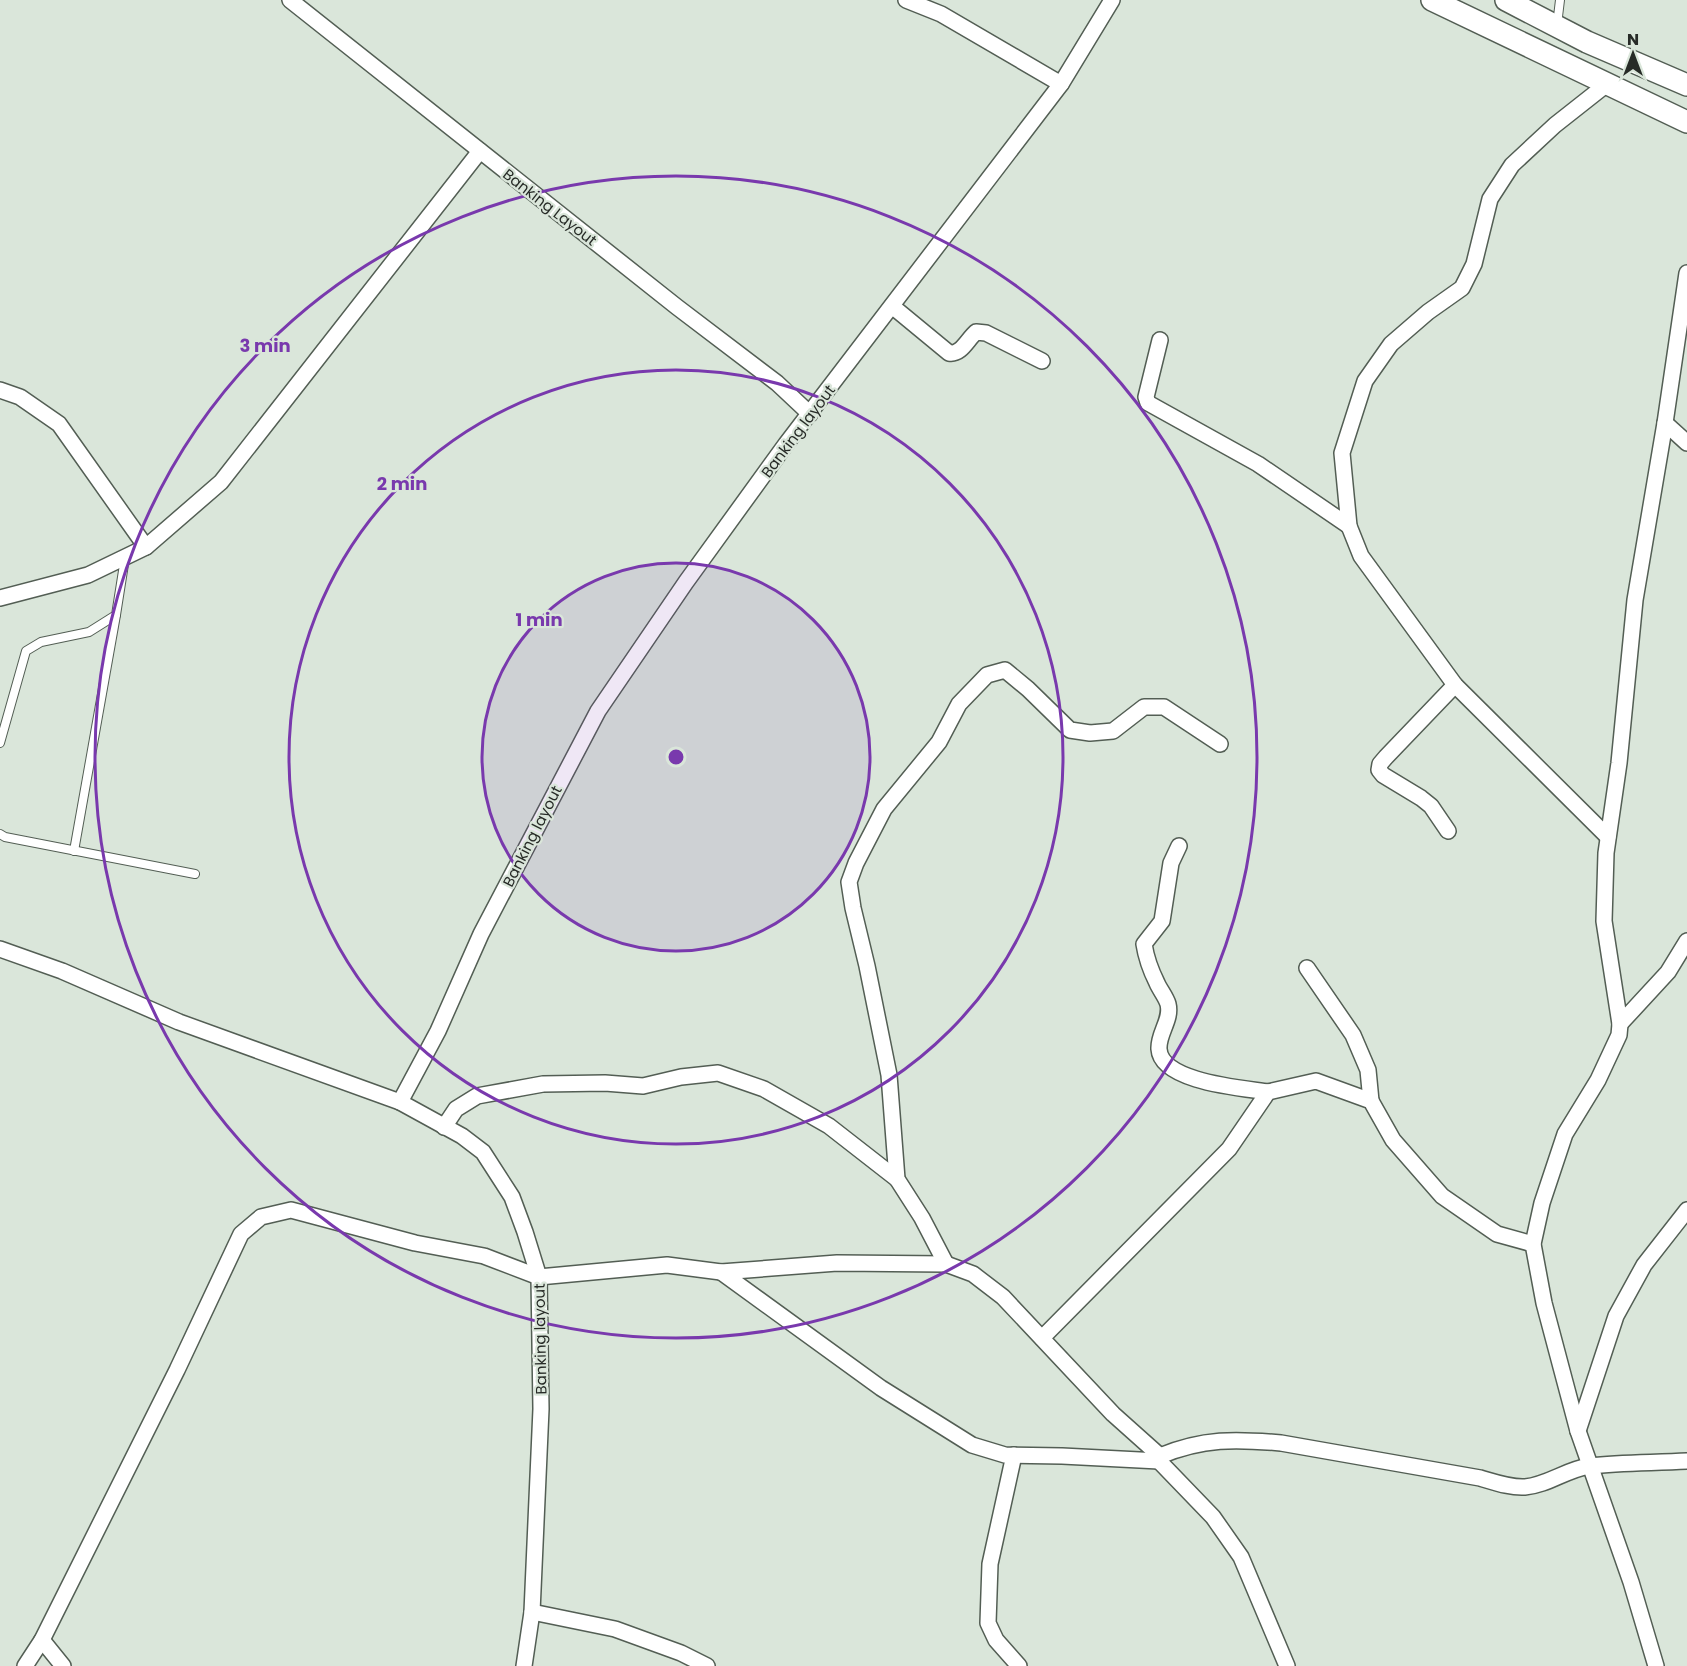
<svg xmlns="http://www.w3.org/2000/svg" width="1687" height="1666" viewBox="0 0 1687 1666" font-family="Poppins,sans-serif">
<rect width="100%" height="100%" fill="#dae6da"/>
<g fill="none" stroke-linecap="round" stroke-linejoin="round">
<defs>
<g id="service">
<path d="M1557,25L1560,0"/>
<path d="M0,743L26,651L41,642L89,632L116,615L125,558"/>
<path d="M0,834L5,837L195,874"/>
<path d="M74,851L116,615"/>
</g>
<g id="minor">
<path d="M290,0L677,307L777,383L810,414"/>
<path d="M906,0L941,14L1061,84"/>
<path d="M1607,84L1555,125L1512,165L1490,199L1474,264L1462,288L1428,312L1391,344L1365,381L1342,453L1349,526L1361,556L1455,685L1608,837"/>
<path d="M892,306L949,353C961,355 967,340 976,332L986,333L1042,361"/>
<path d="M1160,340L1146,397L1148,403L1258,464L1349,526"/>
<path d="M0,390L20,397L59,424L146,547"/>
<path d="M1665,423L1687,443"/>
<path d="M0,598L88,575L146,547L221,482L480,151"/>
<path d="M1448,831L1431,806L1421,798L1383,775L1379,770L1380,764L1386,757L1455,685"/>
<path d="M1179,846L1171,863L1162,921L1144,944C1146,957 1151,971 1157,983C1160,990 1166,997 1168,1004C1172,1020 1158,1033 1159,1049C1161,1082 1242,1088 1268,1092"/>
<path d="M0,949L62,971L179,1022L400,1102"/>
<path d="M1307,968L1353,1035L1368,1070L1371,1101"/>
<path d="M1620,1024L1668,972L1687,941"/>
<path d="M444,1127L456,1109L477,1096L543,1084L605,1083L643,1086L681,1077L718,1073L764,1089L829,1126L897,1179"/>
<path d="M946,1264L922,1218L897,1179L889,1075L867,966L853,908L849,882L856,863L884,809L939,742L959,704L987,675L1005,670L1028,689L1070,730L1090,733L1113,731L1144,707H1164L1220,744"/>
<path d="M721,1272L881,1388L972,1445L1005,1455L1062,1456L1159,1461"/>
<path d="M1042,1338L1229,1149L1268,1092L1316,1081L1371,1101L1393,1140L1442,1196L1497,1234L1533,1244"/>
<path d="M1578,1431L1616,1316L1644,1265L1687,1210"/>
<path d="M1014,1455L990,1564L988,1623L996,1640L1019,1666"/>
<path d="M1160,1456C1203,1438 1236,1439 1281,1443L1480,1478C1494,1482 1510,1488 1525,1487C1548,1485 1567,1469 1590,1466C1622,1462 1655,1463 1687,1461"/>
<path d="M532,1612L615,1629L681,1653L707,1666"/>
<path d="M42,1640L63,1666"/>
<path d="M25,1666L42,1640L177,1370L241,1234L261,1217L291,1210L415,1243L484,1256L539,1277L667,1265L721,1272L837,1263L946,1264L973,1274L1003,1297L1113,1414L1160,1456L1159,1461L1213,1517L1241,1557L1287,1666"/>
<path d="M524,1666L532,1612L541,1409L539,1277L525,1232L512,1197L483,1152L462,1136L400,1102L438,1031L481,934L598,711L686,582L786,444L1061,84L1112,0"/>
<path d="M1656,1666L1631,1582L1578,1431L1544,1303L1533,1244L1542,1203L1565,1134L1598,1080L1619,1035L1620,1024L1604,921L1606,853L1619,763L1635,600L1665,423L1687,273"/>
</g>
<g id="secondary">
<path d="M1432,0L1687,122"/>
<path d="M1506,0L1587,42L1687,85"/>
</g>
</defs>
<use href="#service" stroke="#535e54" stroke-width="10"/>
<use href="#minor" stroke="#535e54" stroke-width="18"/>
<use href="#secondary" stroke="#535e54" stroke-width="24"/>
<use href="#service" stroke="#fff" stroke-width="8"/>
<use href="#minor" stroke="#fff" stroke-width="15"/>
<use href="#secondary" stroke="#fff" stroke-width="21"/>
</g>
<circle cx="676" cy="757" r="194" fill="#7939ad" fill-opacity=".12"/>
<g fill="none" stroke="#7939ad" stroke-width="3">
<circle cx="676" cy="757" r="194"/>
<circle cx="676" cy="757" r="387"/>
<circle cx="676" cy="757" r="581"/>
</g>
<g text-anchor="middle" dominant-baseline="central" stroke-width="4.5" stroke-linejoin="round" paint-order="stroke">
<g font-size="15" fill="#272b27" stroke="#dae6da">
<text transform="translate(550 207) rotate(38)">Banking Layout</text>
<text transform="translate(798 431) rotate(-53)">Banking layout</text>
<text transform="translate(532 836) rotate(-63)">Banking layout</text>
<text transform="translate(540 1339) rotate(-91)">Banking layout</text>
</g>
</g>
<circle cx="676" cy="757" r="9" fill="#7939ad" stroke="#dae6da" stroke-width="3"/>
<g font-size="18" text-anchor="middle" font-weight="bold" fill="#7939ad" stroke="#dae6da" stroke-width="4.5" stroke-linejoin="round" paint-order="stroke">
<text x="265" y="352">3 min</text>
<text x="402" y="490">2 min</text>
<text x="539" y="626">1 min</text>
</g>
<g transform="translate(1633 54)" stroke="#dae6da" stroke-width="4.5" paint-order="stroke">
<path d="M0-4.5L10 22L0 15L-10 22Z" fill="#272b27"/>
<text y="-9" font-size="16" font-weight="bold" text-anchor="middle" fill="#272b27">N</text>
</g>
</svg>
